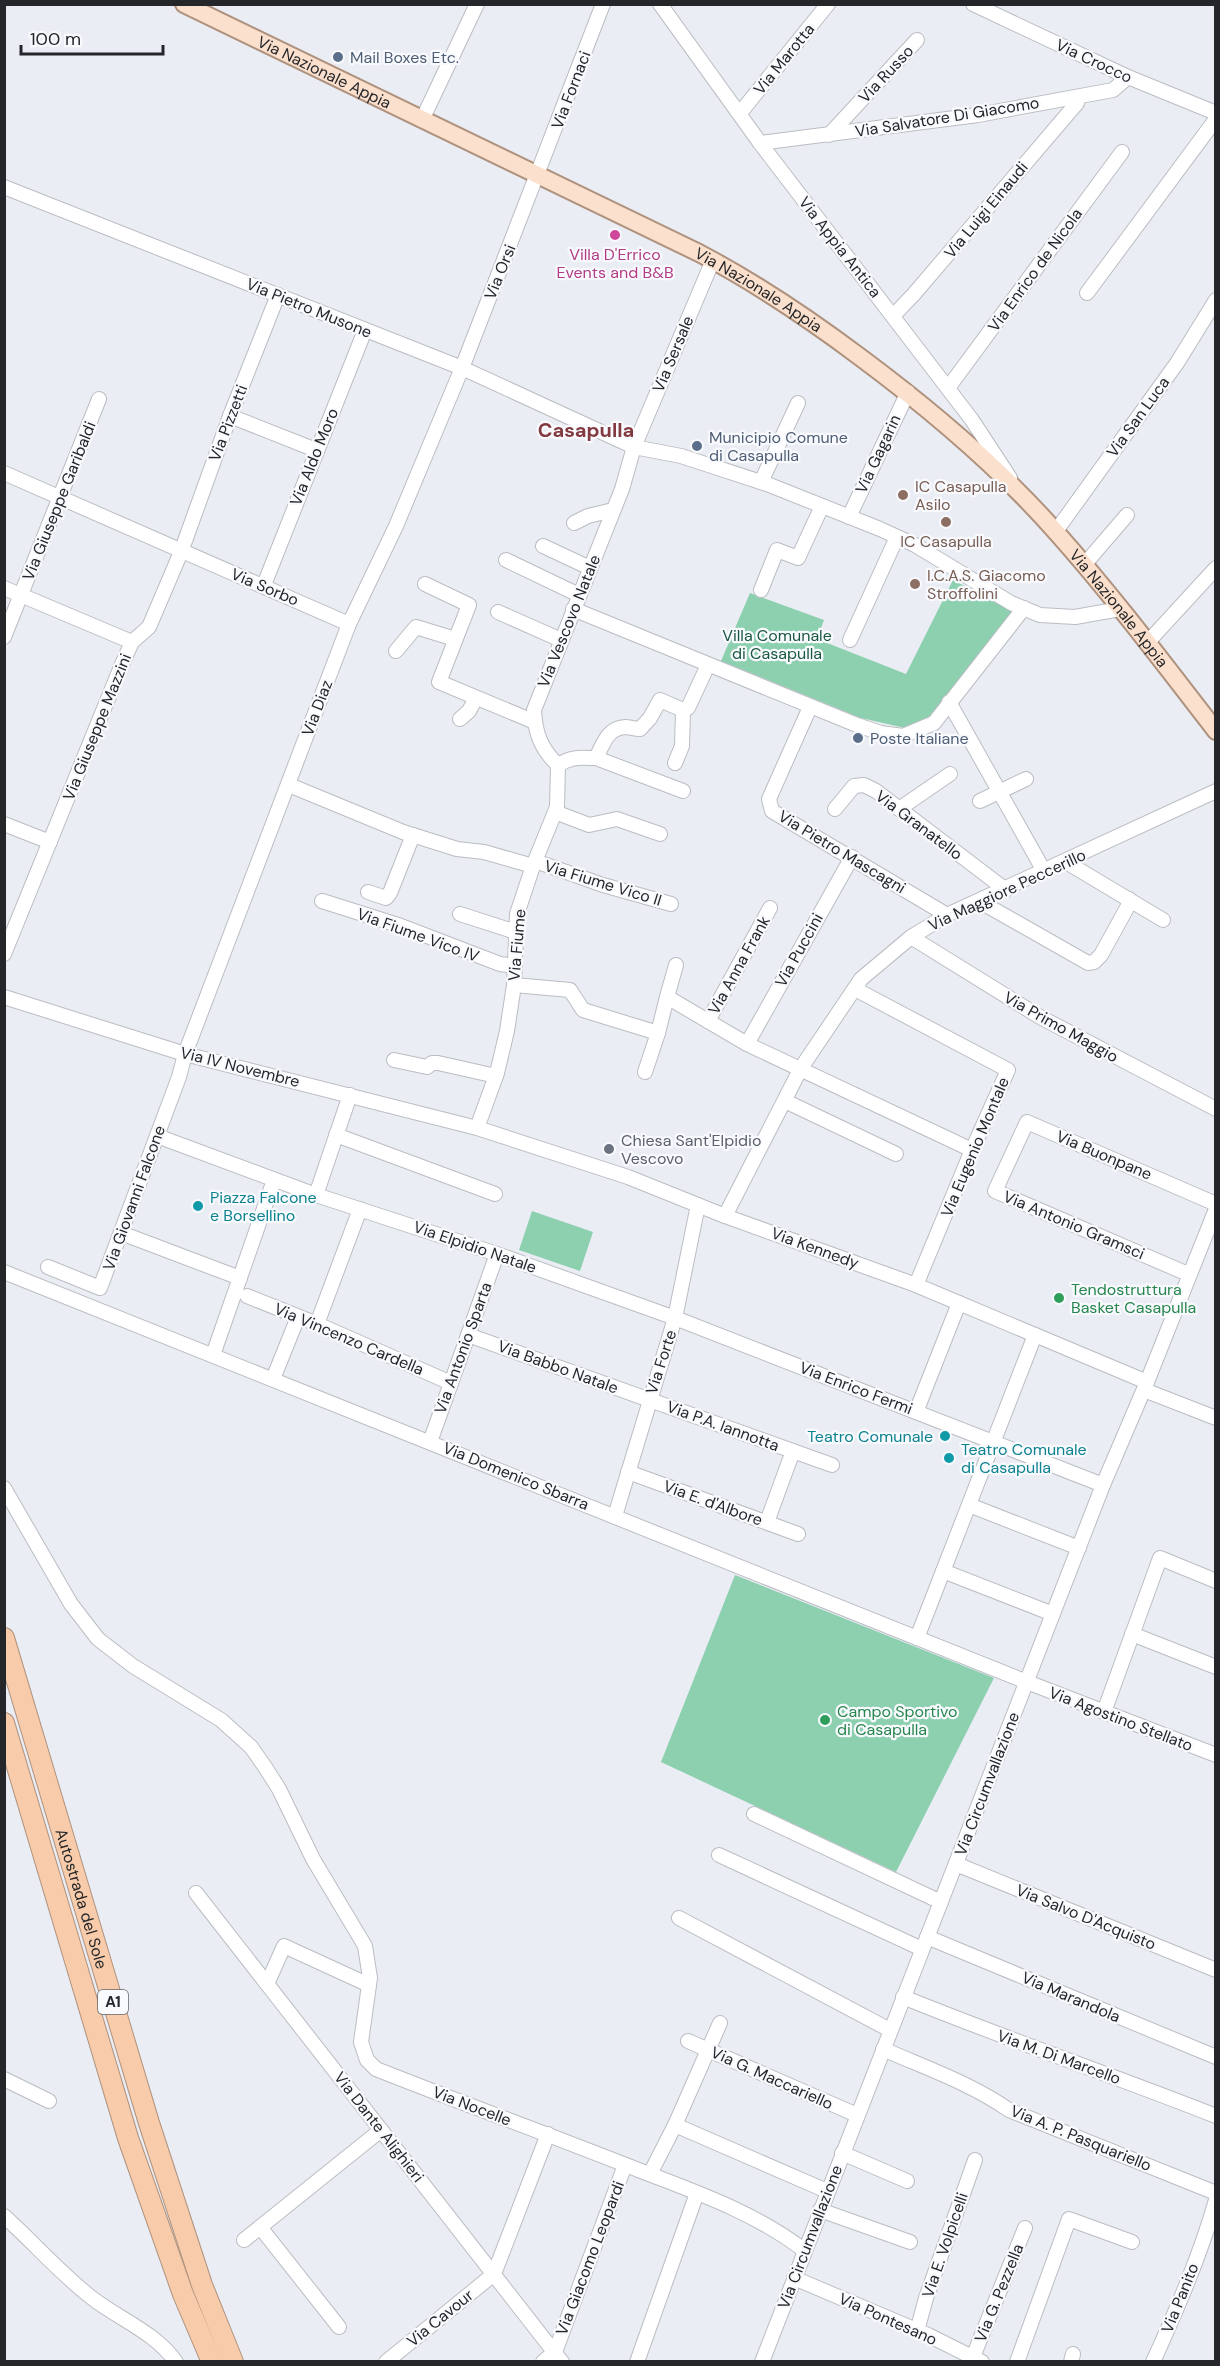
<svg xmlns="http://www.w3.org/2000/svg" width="1220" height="2366" viewBox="0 0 1220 2366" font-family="'DM Sans',sans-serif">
<rect width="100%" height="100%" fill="#ebedf4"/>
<g fill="#8cd0af">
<path d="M953,580L1015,612L929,717L905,728L861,718L721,661L750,593L824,620L817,639L906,674Z"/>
<path d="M532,1211L593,1232L580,1271L519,1250Z"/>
<path d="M735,1575L994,1678L896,1872L661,1762Z"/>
</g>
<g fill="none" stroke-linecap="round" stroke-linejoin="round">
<defs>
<g id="minor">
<path d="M660,4L760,143L972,420L1010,478"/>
<path d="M973,4L1128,77L1216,113"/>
<path d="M740,113L828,4"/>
<path d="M422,120L477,4"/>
<path d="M829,135L917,40"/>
<path d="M760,143L978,115L1113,90L1128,77"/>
<path d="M4,187L462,368L634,447L681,456L767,484L880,529L915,545L1011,603L1040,615L1075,617L1120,609"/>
<path d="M1087,293L1216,119"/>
<path d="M893,316L914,294L1077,103"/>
<path d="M948,388L1122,152"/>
<path d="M230,416L316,450"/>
<path d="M4,473L349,624"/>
<path d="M761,482L798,403"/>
<path d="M849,517L908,392"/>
<path d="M574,523L588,516L613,510"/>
<path d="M1056,531L1177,363L1216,300"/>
<path d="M543,546L590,568"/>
<path d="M506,560L579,595"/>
<path d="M1084,565L1127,515"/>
<path d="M425,584L469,605L439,682L535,722"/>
<path d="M264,585L365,330"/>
<path d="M4,588L132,642"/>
<path d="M761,590L777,550L798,558L822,506"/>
<path d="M573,609L857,725L881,733L903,736L934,723L1024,608"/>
<path d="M498,612L561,640"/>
<path d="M4,637L99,399"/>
<path d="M850,640L897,537"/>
<path d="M1147,643L1216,568"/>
<path d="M396,651L416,627L455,639"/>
<path d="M949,702L1044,871"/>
<path d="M810,707L769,799L772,811L947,915"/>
<path d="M460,719L469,711L476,698"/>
<path d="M596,758L683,791"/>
<path d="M675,763L682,746L683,710"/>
<path d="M558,765C541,749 535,733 534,710L622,489L634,447L713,260"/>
<path d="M558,765C572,756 580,758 596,758C603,745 607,728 625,727C630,727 634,729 640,729L650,718L660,700L683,710L688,708L708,665"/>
<path d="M289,785L403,832L457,849L484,852L533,866"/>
<path d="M980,801L1026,779"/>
<path d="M835,809L854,786L864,785L876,791L1006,890"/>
<path d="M899,809L950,774"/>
<path d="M555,812L589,825L617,819L660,834"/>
<path d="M4,824L50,842"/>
<path d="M535,861L603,885L671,904"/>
<path d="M1066,862L1163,920"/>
<path d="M368,892L386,898L390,893L413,835"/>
<path d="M322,901L401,926L500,964L515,966"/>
<path d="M979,901L1088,963L1094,962L1101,955L1128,906L1129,899"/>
<path d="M460,914L516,932"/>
<path d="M911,937L1040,1017L1216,1109"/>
<path d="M4,954L123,662L132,642L149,627L181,552L230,416L278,295"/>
<path d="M676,965L667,997L747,1044L972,1150"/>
<path d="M514,985L570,990L583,1010L658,1033"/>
<path d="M855,989L1008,1070L972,1150L916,1285"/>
<path d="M4,997L185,1054L477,1128L628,1177L725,1216L916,1285L1147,1382"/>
<path d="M708,1021L770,908"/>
<path d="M747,1044L852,857"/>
<path d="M394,1060L427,1067L432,1063H438L496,1076"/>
<path d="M645,1072L658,1033L667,997"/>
<path d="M785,1101L896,1154"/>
<path d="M477,1128L497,1073L507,1031L514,985L517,914L533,866L557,807L558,765"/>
<path d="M336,1135L495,1194"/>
<path d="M157,1136L316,1195L497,1254L675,1318L1103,1485"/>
<path d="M316,1195L350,1095"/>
<path d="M725,1216L801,1068L861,979L911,937L947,915L1216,791"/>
<path d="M121,1233L240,1278"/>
<path d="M48,1267L100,1288L179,1077L185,1054L349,624L396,526L462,368L603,4"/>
<path d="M4,1272L1027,1682L1216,1755"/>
<path d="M1188,1274L995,1191L1027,1122L1216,1204"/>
<path d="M247,1296L317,1324L451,1383"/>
<path d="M317,1324L360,1209"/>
<path d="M468,1335L832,1465"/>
<path d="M213,1355L274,1180"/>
<path d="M273,1379L298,1317"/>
<path d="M1144,1390L1216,1418"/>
<path d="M916,1412L959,1303"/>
<path d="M430,1442L497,1254"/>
<path d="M628,1472L798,1534"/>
<path d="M4,1488L71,1604L98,1639L133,1666L221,1720L251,1747L265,1767L279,1789L313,1859L365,1946L370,1978L361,2042L367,2060L376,2069C464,2104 553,2136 641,2171C698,2193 756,2213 805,2251"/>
<path d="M969,1505L1079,1548"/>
<path d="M615,1516L675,1318L698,1205"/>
<path d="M767,1522L793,1451"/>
<path d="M943,1571L1053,1614"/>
<path d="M1132,1634L1216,1667"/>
<path d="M917,1638L1035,1335"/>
<path d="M1104,1712L1160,1558L1216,1581"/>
<path d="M754,1814L941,1902"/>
<path d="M719,1855L922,1949"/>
<path d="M956,1864L1216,1970"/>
<path d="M196,1893L562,2362"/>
<path d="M679,1918L890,2030"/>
<path d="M927,1937L1216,2057"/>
<path d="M267,1984L284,1946L369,1985"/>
<path d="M903,1997C1006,2039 1112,2075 1216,2116"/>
<path d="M688,2041L857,2115"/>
<path d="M883,2049C926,2068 970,2083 1009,2110L1216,2193"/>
<path d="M4,2079L49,2101"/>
<path d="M675,2125L827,2191"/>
<path d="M842,2153L907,2181"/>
<path d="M650,2174L675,2125L720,2023"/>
<path d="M820,2210L910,2242"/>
<path d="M4,2216C34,2243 61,2274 92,2298C119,2319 156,2333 176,2362"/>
<path d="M260,2227L339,2327"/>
<path d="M244,2240L381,2130"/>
<path d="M794,2278L928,2335L982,2362"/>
<path d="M917,2331L926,2298L975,2160"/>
<path d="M973,2357L1025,2228"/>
<path d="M386,2362L494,2274L548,2134"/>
<path d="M543,2362L555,2352L625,2165"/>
<path d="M637,2362L697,2193"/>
<path d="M762,2362L1103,1485L1147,1382L1216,1209"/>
<path d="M1017,2362L1069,2219L1132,2242"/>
<path d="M1071,2362L1073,2354"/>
<path d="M1153,2362C1177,2309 1200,2256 1216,2200"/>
</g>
<g id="major">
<path id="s1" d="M184,4L699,253C756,283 808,318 860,357C930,409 998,466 1056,532C1113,596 1164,664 1216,731"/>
</g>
<g id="highway">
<path id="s2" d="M4,1638L149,2123L202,2285L233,2362"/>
<path d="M4,1723L128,2138L183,2294L212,2362"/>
</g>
</defs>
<use href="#minor" stroke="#bbbdc3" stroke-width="16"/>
<use href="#major" stroke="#ae927e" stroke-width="20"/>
<use href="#highway" stroke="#ae927e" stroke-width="22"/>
<use href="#minor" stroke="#fff" stroke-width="14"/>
<use href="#major" stroke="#fbe0cd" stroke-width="16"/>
<use href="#highway" stroke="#f8ccab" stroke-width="20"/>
</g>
<g fill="#5c6f8a" stroke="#f9fafe" stroke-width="2">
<circle cx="338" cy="57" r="6"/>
<circle cx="697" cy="446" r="6"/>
<circle cx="858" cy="738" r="6"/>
</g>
<circle fill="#d1479c" stroke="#f9fafe" stroke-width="2" cx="615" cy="235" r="6"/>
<g fill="#8d6e63" stroke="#f9fafe" stroke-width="2">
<circle cx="903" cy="495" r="6"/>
<circle cx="946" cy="522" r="6"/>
<circle cx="915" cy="584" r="6"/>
</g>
<circle fill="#6b7280" stroke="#f9fafe" stroke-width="2" cx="609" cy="1149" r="6"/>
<g fill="#0f9aa8" stroke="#f9fafe" stroke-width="2">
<circle cx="198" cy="1206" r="6"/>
<circle cx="945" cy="1436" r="6"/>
<circle cx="949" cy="1458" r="6"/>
</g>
<g fill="#2e9e5b" stroke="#f9fafe" stroke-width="2">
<circle cx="1059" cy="1298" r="6"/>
<circle cx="825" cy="1720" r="6"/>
</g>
<g text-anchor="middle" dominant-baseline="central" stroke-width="4.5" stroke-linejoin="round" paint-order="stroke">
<rect fill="#f9fafe" stroke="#656669" stroke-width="1.5" x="98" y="1990" width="30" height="24" rx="4.5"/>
<g font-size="15" font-weight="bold" fill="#252629">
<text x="113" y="2002">A1</text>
</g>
<g font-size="16" fill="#4e5e75" stroke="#f9fafe" text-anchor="start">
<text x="350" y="57">Mail Boxes Etc.</text>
<text x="709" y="437">Municipio Comune<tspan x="709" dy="18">di Casapulla</tspan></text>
<text x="870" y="738">Poste Italiane</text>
</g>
<g font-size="16" fill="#252629" stroke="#f9fafe">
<text transform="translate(784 59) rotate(-51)">Via Marotta</text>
<text transform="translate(1094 61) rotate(25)">Via Crocco</text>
<text stroke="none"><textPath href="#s1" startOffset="156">Via Nazionale Appia</textPath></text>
<text transform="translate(886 74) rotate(-47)">Via Russo</text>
<text transform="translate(571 90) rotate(-69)">Via Fornaci</text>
<text transform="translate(947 117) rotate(-9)">Via Salvatore Di Giacomo</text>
<text transform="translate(986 210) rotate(-50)">Via Luigi Einaudi</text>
<text transform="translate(840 247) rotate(52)">Via Appia Antica</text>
<text transform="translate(1035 270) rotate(-54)">Via Enrico de Nicola</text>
<text transform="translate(500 272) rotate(-68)">Via Orsi</text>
<text stroke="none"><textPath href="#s1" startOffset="642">Via Nazionale Appia</textPath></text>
<text transform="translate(309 308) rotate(22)">Via Pietro Musone</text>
<text transform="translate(673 354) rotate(-67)">Via Sersale</text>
<text transform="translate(1138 417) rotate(-54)">Via San Luca</text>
<text transform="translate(228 423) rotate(-69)">Via Pizzetti</text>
<text transform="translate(878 454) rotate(-65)">Via Gagarin</text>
<text transform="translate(314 457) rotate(-68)">Via Aldo Moro</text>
<text transform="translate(59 501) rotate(-68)">Via Giuseppe Garibaldi</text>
<text transform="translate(265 587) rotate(23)">Via Sorbo</text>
<text stroke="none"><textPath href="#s1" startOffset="1126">Via Nazionale Appia</textPath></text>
<text transform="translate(569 621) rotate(-68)">Via Vescovo Natale</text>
<text transform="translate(317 708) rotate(-69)">Via Diaz</text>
<text transform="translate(97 727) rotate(-68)">Via Giuseppe Mazzini</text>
<text transform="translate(919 825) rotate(37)">Via Granatello</text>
<text transform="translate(842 852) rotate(31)">Via Pietro Mascagni</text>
<text transform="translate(603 883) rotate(17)">Via Fiume Vico II</text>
<text transform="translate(1007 890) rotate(-25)">Via Maggiore Peccerillo</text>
<text transform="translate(418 935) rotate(20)">Via Fiume Vico IV</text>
<text transform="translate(517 945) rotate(-85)">Via Fiume</text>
<text transform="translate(799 950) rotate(-61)">Via Puccini</text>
<text transform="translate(739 965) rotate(-61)">Via Anna Frank</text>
<text transform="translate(1061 1027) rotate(29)">Via Primo Maggio</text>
<text transform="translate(240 1067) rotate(14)">Via IV Novembre</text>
<text transform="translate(975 1147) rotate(-67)">Via Eugenio Montale</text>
<text transform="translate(1104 1155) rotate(23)">Via Buonpane</text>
<text transform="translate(134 1198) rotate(-70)">Via Giovanni Falcone</text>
<text transform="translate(1074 1225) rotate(23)">Via Antonio Gramsci</text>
<text transform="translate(475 1247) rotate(19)">Via Elpidio Natale</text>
<text transform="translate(815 1248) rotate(20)">Via Kennedy</text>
<text transform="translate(349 1339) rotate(23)">Via Vincenzo Cardella</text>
<text transform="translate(463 1348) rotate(-70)">Via Antonio Sparta</text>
<text transform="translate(661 1362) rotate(-72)">Via Forte</text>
<text transform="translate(558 1367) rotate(20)">Via Babbo Natale</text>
<text transform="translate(856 1388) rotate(21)">Via Enrico Fermi</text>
<text transform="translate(723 1426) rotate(20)">Via P.A. Iannotta</text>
<text transform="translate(516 1476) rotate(22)">Via Domenico Sbarra</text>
<text transform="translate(713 1503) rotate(20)">Via E. d'Albore</text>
<text transform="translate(1121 1719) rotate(21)">Via Agostino Stellato</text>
<text transform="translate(987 1784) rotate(-69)">Via Circumvallazione</text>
<text stroke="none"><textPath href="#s2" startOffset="272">Autostrada del Sole</textPath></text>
<text transform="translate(1086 1917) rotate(22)">Via Salvo D'Acquisto</text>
<text transform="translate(1071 1997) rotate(23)">Via Marandola</text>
<text transform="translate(1059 2057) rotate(20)">Via M. Di Marcello</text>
<text transform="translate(772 2078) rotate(24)">Via G. Maccariello</text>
<text transform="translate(472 2106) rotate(21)">Via Nocelle</text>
<text transform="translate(379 2127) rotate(52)">Via Dante Alighieri</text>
<text transform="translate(1081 2138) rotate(22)">Via A. P. Pasquariello</text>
<text transform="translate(810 2237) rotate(-69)">Via Circumvallazione</text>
<text transform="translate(945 2245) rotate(-71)">Via E. Volpicelli</text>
<text transform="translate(590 2258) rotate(-69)">Via Giacomo Leopardi</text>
<text transform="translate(999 2293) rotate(-68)">Via G. Pezzella</text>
<text transform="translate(1180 2298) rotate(-68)">Via Panito</text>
<text transform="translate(440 2318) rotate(-39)">Via Cavour</text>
<text transform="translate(888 2319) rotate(24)">Via Pontesano</text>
</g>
<g font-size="16" fill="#b23c85" stroke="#f9fafe">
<text x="615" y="254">Villa D'Errico<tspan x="615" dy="18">Events and B&amp;B</tspan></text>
</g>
<g font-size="16" fill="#785e54" stroke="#f9fafe" text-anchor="start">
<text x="915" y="486">IC Casapulla<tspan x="915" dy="18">Asilo</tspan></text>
<text x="946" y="541" text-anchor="middle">IC Casapulla</text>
<text x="927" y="575">I.C.A.S. Giacomo<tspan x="927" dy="18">Stroffolini</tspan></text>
</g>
<g font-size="16" fill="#19583f" stroke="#f9fafe">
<text x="777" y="635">Villa Comunale<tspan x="777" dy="18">di Casapulla</tspan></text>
</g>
<g font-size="16" fill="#5b616d" stroke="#f9fafe" text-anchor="start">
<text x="621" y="1140">Chiesa Sant'Elpidio<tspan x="621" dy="18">Vescovo</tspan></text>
</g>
<g font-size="16" fill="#0d838f" stroke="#f9fafe" text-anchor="start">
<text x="210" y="1197">Piazza Falcone<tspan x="210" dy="18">e Borsellino</tspan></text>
<text x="933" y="1436" text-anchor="end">Teatro Comunale</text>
<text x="961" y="1449">Teatro Comunale<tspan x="961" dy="18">di Casapulla</tspan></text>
</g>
<g font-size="16" fill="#27864d" stroke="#f9fafe" text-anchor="start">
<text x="1071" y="1289">Tendostruttura<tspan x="1071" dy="18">Basket Casapulla</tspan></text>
<text x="837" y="1711">Campo Sportivo<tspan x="837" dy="18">di Casapulla</tspan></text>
</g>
<g font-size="20" font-weight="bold" fill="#823a41" stroke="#f9fafe">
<text x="586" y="430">Casapulla</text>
</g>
</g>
<rect width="1220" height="2366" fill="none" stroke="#252629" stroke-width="12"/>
<path d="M21 45v9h142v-9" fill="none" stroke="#252629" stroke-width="3"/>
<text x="30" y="45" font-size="18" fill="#252629" stroke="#f9fafe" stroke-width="4.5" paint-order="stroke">100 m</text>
</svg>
